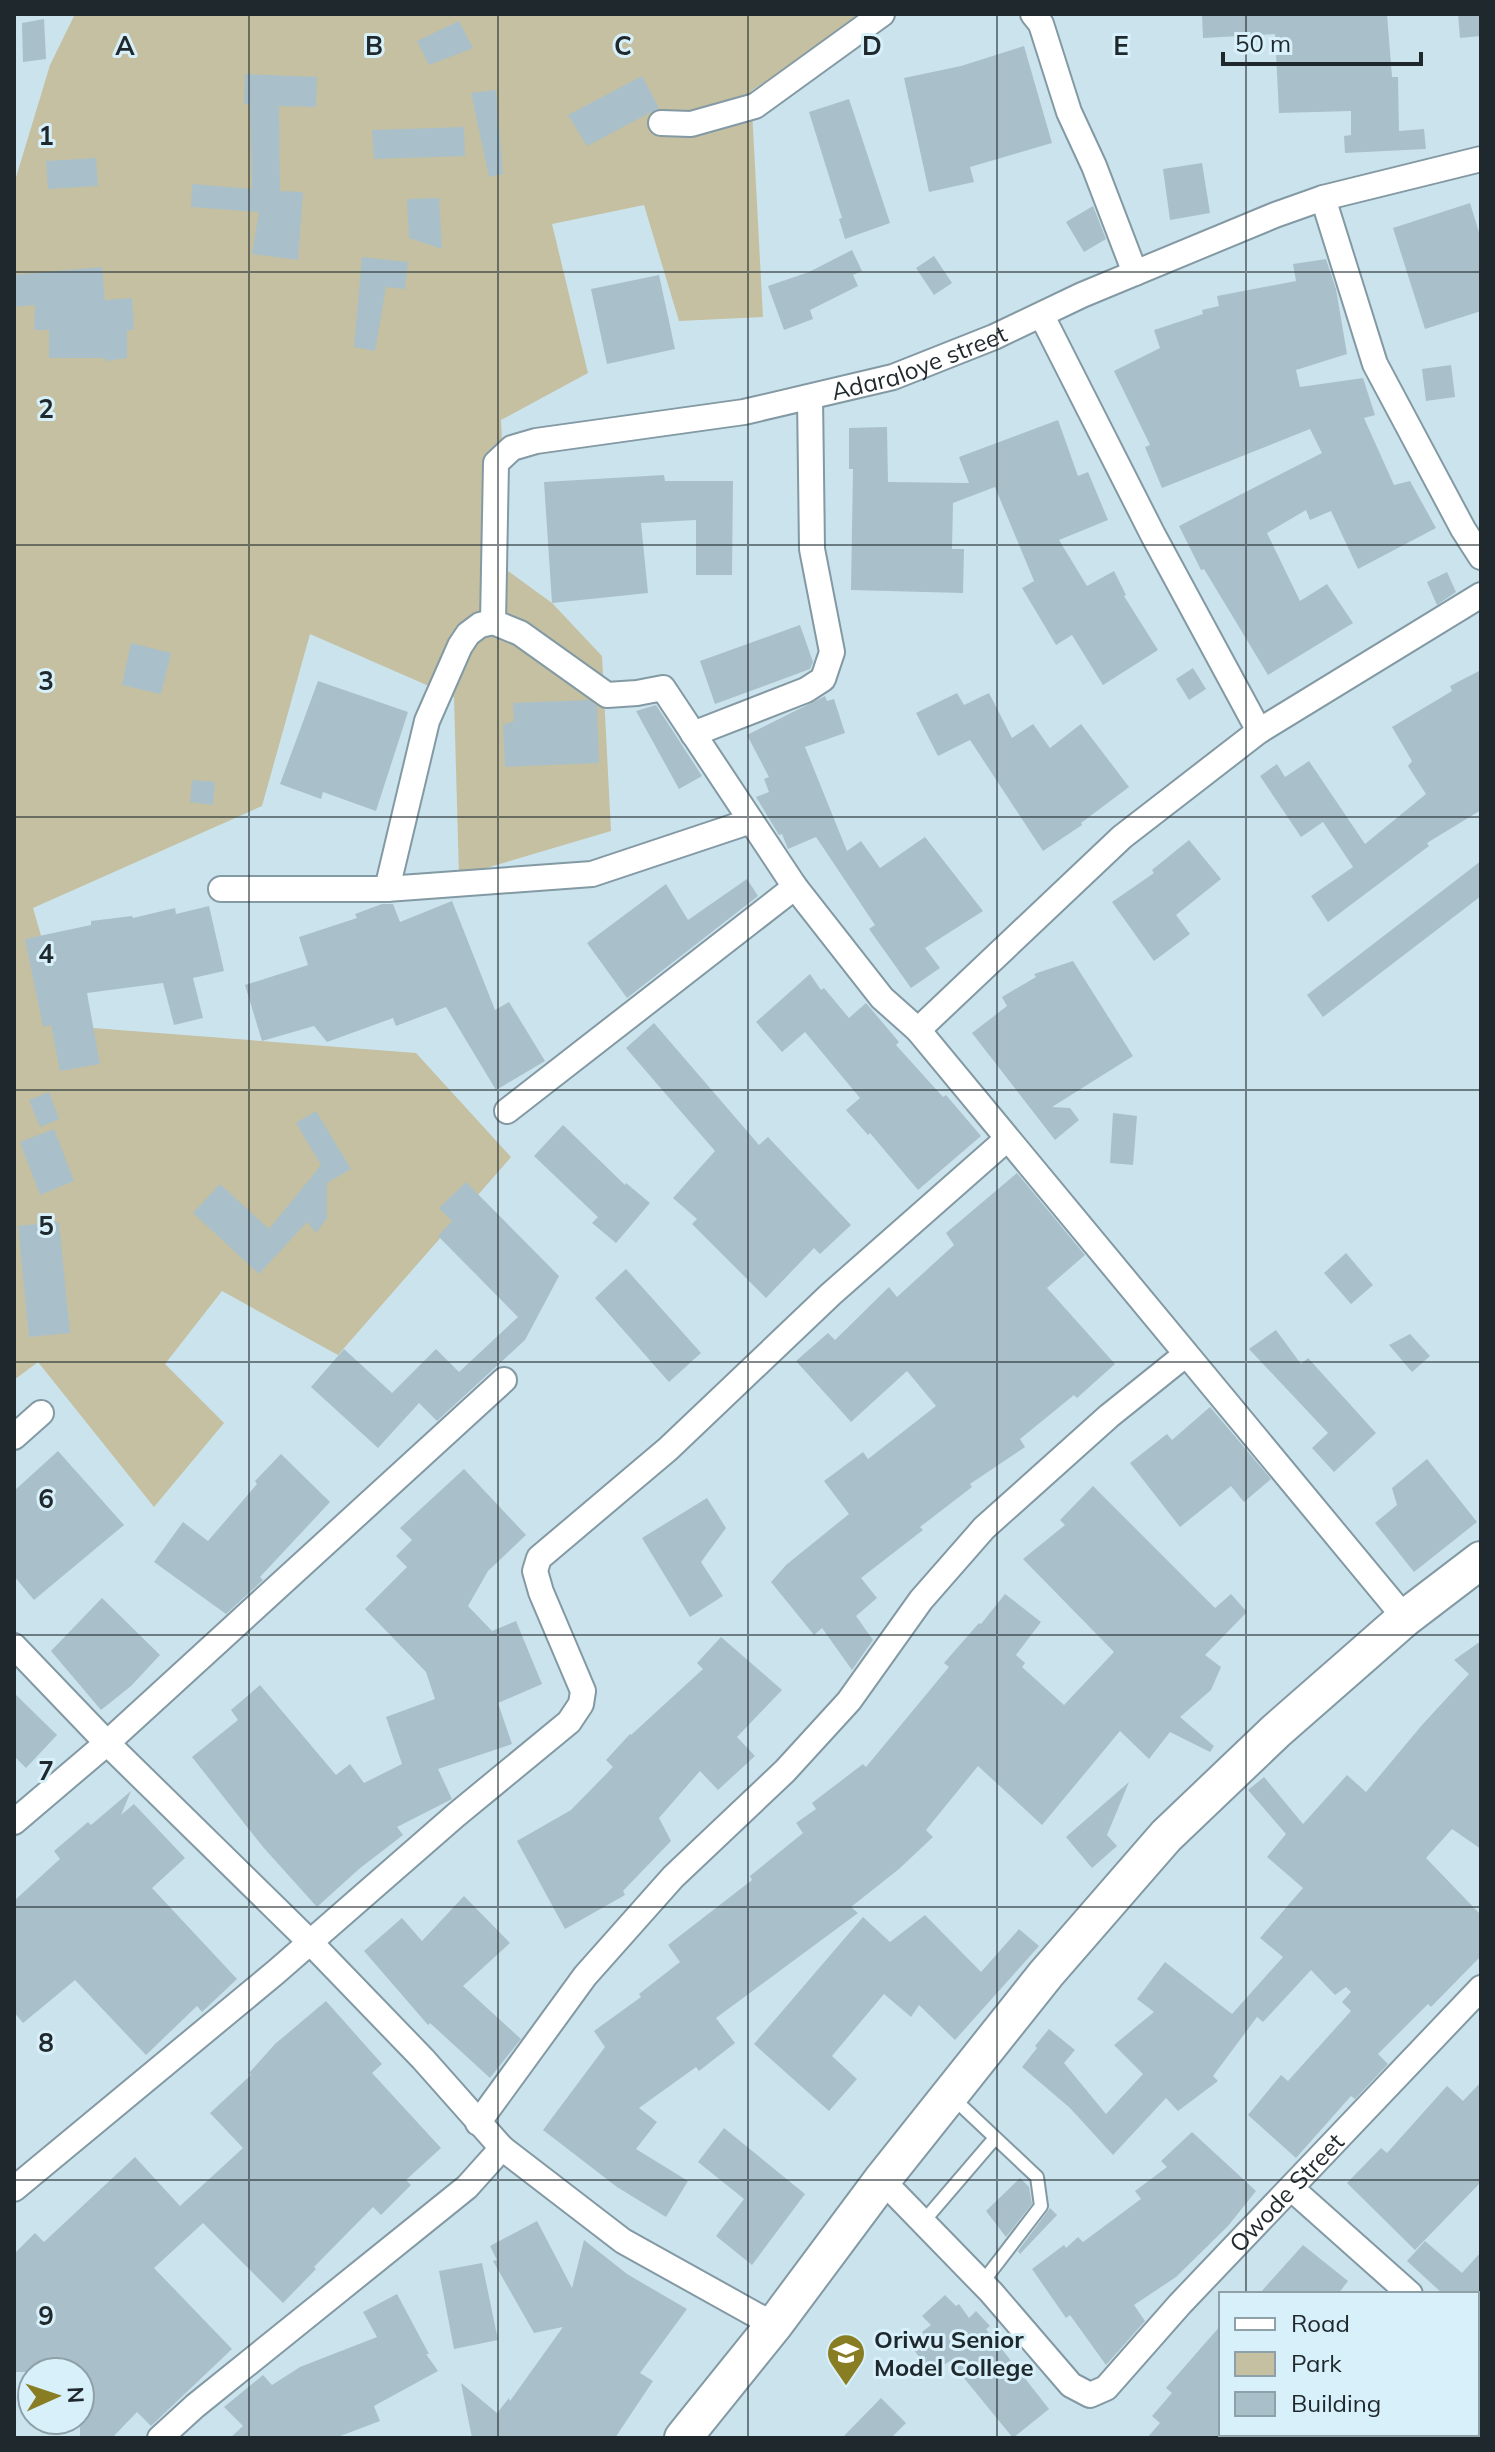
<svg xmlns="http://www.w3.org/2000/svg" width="1495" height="2452" viewBox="0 0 1495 2452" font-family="Mulish,sans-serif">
<rect width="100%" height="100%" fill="#cbe3ed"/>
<path fill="#c4c0a1" d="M75,14H866L751,91L763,317L679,321L644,205L552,224L588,373L501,420L508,571L552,603L602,656L611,831L459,876L454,697L310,634L262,806L33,908L68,1029L93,1028L416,1053L511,1157L338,1355L222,1291L165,1364L224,1423L154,1507L38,1362L14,1380V184L50,65Z"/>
<g fill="#a9c0ca">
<path d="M1202,14H1387L1392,77H1398L1399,131L1424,129L1426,149L1345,153L1344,136L1351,135V111L1279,113L1275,34L1203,38Z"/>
<path d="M1458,14H1481V36L1460,38Z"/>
<path d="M44,19L46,59L23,62L22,23Z"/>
<path d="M459,21L473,48L429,65L417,41Z"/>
<path d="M1024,46L1052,143L970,167L974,182L929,192L904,78L961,66Z"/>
<path d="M245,74L317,77L316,107L279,106L280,191L303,192L298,260L252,254L259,212L191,207L192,184L252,189L250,104H244Z"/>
<path d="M642,76L659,108L587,146L568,115Z"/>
<path d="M496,90L503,174L489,177L471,93Z"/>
<path d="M849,99L890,223L845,239L839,219L842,218L809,112Z"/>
<path d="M464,127L465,156L374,159L372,130Z"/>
<path d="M96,158L98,186L48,189L46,161Z"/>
<path d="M1202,163L1210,213L1170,220L1163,169Z"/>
<path d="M439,198L442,249L409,238L407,199Z"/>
<path d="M1470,203L1481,239V311L1425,329L1393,228Z"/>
<path d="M1093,206L1106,239L1084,252L1066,222Z"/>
<path d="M852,250L862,271L853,275L858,286L810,310L813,319L784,330L768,286L809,272Z"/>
<path d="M934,256L952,283L934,295L916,268Z"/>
<path d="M362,257L408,262L405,289L386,287L375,351L354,347Z"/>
<path d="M1326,259L1336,289L1347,354L1296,370L1300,387L1363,378L1375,415L1364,418L1394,485L1410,481L1436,528L1358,569L1331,511L1310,520L1306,510L1267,533L1300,601L1327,584L1353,623L1268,675L1204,569L1201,570L1179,526L1322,453L1310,429L1162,488L1145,447L1150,445L1114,371L1160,348L1154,330L1203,314L1202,310L1219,306L1217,296L1296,281L1293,264Z"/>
<path d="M102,267L105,300L132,298L134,330H127V358L105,361V358H49V330H34L35,305L14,307V275Z"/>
<path d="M659,275L675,349L607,364L591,289Z"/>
<path d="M1451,365L1455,397L1426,401L1422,369Z"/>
<path d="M1058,420L1078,476L1088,472L1108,520L1059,540L1087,586L1114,571L1126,595L1124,596L1158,650L1103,685L1072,635L1056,645L1022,588L1034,581L995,487L953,503L952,549H964L963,593L851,590L853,469H849V428L887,427L888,482L969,483L959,457Z"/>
<path d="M664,475L665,481H733L732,575H696V520L641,523L648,593L552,603L544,482Z"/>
<path d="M1447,572L1456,592L1437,605L1427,582Z"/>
<path d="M800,625L813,662L810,669L715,704L700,661Z"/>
<path d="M131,643L171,653L161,694L122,685Z"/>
<path d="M1193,668L1206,689L1189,700L1176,679Z"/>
<path d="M1481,670V810L1427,843L1429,846L1328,922L1311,896L1353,867L1323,822L1301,837L1260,776L1277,764L1285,777L1309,761L1365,844L1426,794L1408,766L1412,761L1392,727L1452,691L1450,686Z"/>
<path d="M318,681L408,712L376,811L323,792L321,799L280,784Z"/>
<path d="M957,693L964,705L989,693L1012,738L1033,724L1050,748L1081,724L1129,787L1081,823L1082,825L1043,851L970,740L938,756L916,713Z"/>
<path d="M825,696L827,701L834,699L845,733L805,747L847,851L861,841L880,868L925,837L983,911L925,948L940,968L911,988L869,929L875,925L816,837L788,849L782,834L779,835L756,797L769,792L764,779L769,777L747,735Z"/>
<path d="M589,700L597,706L599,763L505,767L503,725L514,721L513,703Z"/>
<path d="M656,705L702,776L679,789L636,711Z"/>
<path d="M192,780L215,782L213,805L190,802Z"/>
<path d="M1189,840L1221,879L1176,915L1190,934L1154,961L1112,902L1154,873L1152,870Z"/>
<path d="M1481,861V896L1323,1017L1307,995Z"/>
<path d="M747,879L758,896L627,998L587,943L666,884L688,920Z"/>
<path d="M452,901L495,1010L509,1002L545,1061L496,1090L446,1007L396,1026L393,1018L327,1042L314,1026L262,1041L245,985L308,965L299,937L357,918L355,914L382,904H393L400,922Z"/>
<path d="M209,906L224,971L193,978L203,1018L174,1025L163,983L87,993L100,1064L60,1071L51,1025L43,1027L25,939L91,925V921L132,916L133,918L175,908L176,914Z"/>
<path d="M1073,961L1133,1056L1052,1107L1070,1108L1079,1120L1055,1140L972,1033L1007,1006L1002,997L1036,977L1034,974Z"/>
<path d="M810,974L821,990L824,988L849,1018L866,1003L899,1042L896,1045L943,1097L946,1095L981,1136L918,1190L870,1133L868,1135L846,1110L860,1098L805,1032L782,1052L756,1022Z"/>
<path d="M654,1023L759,1145L768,1137L851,1225L820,1254L814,1248L766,1298L692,1224L697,1219L673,1198L715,1151L626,1048Z"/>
<path d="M49,1092L59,1119L40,1127L29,1100Z"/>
<path d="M316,1111L351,1169L327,1183V1218L316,1233L307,1222L259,1274L193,1213L220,1184L269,1229L321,1165L296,1123Z"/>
<path d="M1113,1113L1137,1116L1133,1165L1110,1163Z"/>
<path d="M563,1125L625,1185L626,1183L650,1203L616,1243L592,1223L598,1217L534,1156Z"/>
<path d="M54,1129L74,1181L40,1195L20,1142Z"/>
<path d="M1017,1173L1085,1255L1047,1288L1115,1364L1077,1398L1074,1395L1020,1439L1025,1447L970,1484L972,1487L920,1527L923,1530L861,1578L877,1598L856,1616L873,1640L852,1670L822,1628L814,1635L771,1582L786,1565L849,1514L824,1481L863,1452L868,1459L936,1406L907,1371L851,1422L796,1361L828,1333L835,1340L889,1287L897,1297L954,1245L946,1233Z"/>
<path d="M466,1182L559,1276L525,1340L437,1421L419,1403L378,1448L311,1387L344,1349L392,1393L436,1349L459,1372L518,1317L438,1236L452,1221L439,1208Z"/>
<path d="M59,1222L70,1333L29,1337L18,1226Z"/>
<path d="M1346,1253L1373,1285L1351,1304L1324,1273Z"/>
<path d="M626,1269L701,1353L669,1382L595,1298Z"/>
<path d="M1276,1330L1301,1364L1308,1358L1376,1433L1334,1472L1312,1448L1328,1433L1249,1349Z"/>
<path d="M1410,1334L1430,1356L1412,1372L1389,1345Z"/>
<path d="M1210,1407L1271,1479L1244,1502L1231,1486L1180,1527L1130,1463L1167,1434L1172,1440Z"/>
<path d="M58,1451L124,1525L34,1600L14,1576V1491Z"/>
<path d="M281,1454L330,1502L260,1577L263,1580L226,1614L154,1562L183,1522L208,1541L257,1484L255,1481Z"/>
<path d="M1427,1459L1477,1522L1414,1572L1375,1523L1397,1505L1392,1488Z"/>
<path d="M464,1469L526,1535L488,1571L468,1606L492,1631L516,1621L542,1684L498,1703L512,1744L438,1769L452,1799L397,1827L403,1835L359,1869L317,1907L263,1847L192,1757L238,1720L231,1710L260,1685L336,1775L350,1764L364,1783L402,1764L386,1717L435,1699L426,1672L365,1609L407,1567L396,1556L412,1540L400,1528Z"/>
<path d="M1093,1486L1215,1608L1231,1594L1247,1612L1205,1655L1221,1667L1211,1690L1180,1717L1214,1746L1210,1752L1170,1732L1149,1759L1120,1731L1042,1825L978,1766L926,1830L933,1837L899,1869L851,1907L858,1913L716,2018L735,2043L699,2071L696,2067L639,2108L657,2122L636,2149L688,2181L666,2217L617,2187L543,2130L605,2047L594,2031L641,1997L639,1994L680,1962L668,1945L752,1880L750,1876L803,1833L796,1823L816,1809L812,1803L863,1764L866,1767L949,1667L944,1663L979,1623L981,1624L1005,1594L1041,1622L1016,1655L1025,1663L1022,1667L1064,1705L1114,1652L1023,1559L1065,1525L1060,1520Z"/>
<path d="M707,1498L726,1528L701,1562L723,1596L690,1617L642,1538Z"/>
<path d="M102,1598L160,1655L131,1686L101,1710L51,1651Z"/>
<path d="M721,1637L782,1690L737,1737L755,1756L718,1790L700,1771L659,1818L671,1841L623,1891L625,1895L565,1929L517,1841L571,1810L613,1767L606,1760L630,1734L631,1735L703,1669L697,1663Z"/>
<path d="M1481,1641V1849L1452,1829L1426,1858L1481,1915V1956L1431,2007L1428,2004L1378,2054L1388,2064L1355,2099L1351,2096L1296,2158L1248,2115L1281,2075L1288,2081L1351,2011L1342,2002L1351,1992L1346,1987L1335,1995L1311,1970L1263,2022L1257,2017L1213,2076L1218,2081L1178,2111L1166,2098L1113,2155L1070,2108L1022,2067L1037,2048L1035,2046L1049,2029L1075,2050L1064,2063L1106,2114L1143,2074L1114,2045L1154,2012L1137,1999L1165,1962L1232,2014L1283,1957L1260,1938L1303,1888L1267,1857L1286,1834L1248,1790L1264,1777L1303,1824L1347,1775L1366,1792L1422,1725L1469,1674L1454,1660Z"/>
<path d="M14,1693L57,1735L26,1768L14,1756Z"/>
<path d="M1129,1782L1107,1835L1117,1846L1092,1868L1066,1837Z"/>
<path d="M131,1791L121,1815L134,1804L185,1858L152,1888L237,1979L202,2012L197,2006L146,2055L75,1980L23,2023L14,2012V1901L60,1859L54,1851L88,1822L91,1825Z"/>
<path d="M464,1896L510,1943L463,1986L521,2039L490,2078L430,2023L428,2025L364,1951L402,1918L422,1941Z"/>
<path d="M925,1915L981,1972L1019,1929L1039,1946L955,2040L919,2005L911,2017L884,1994L832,2056L857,2079L829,2111L754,2044L863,1917L890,1942Z"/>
<path d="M326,2001L382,2064L372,2073L441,2148L406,2180L411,2185L381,2215L373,2207L314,2267L316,2269L283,2303L203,2223L154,2268L232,2349L151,2426L137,2412L112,2438H80V2372H14V2254L35,2233L44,2242L135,2157L180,2206L243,2148L210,2113L251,2075L249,2073L275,2044Z"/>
<path d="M1481,2082V2182L1415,2250L1347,2183L1381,2148L1387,2153L1447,2086L1463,2101Z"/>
<path d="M724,2128L805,2194L752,2265L716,2236L744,2199L698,2162Z"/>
<path d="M1192,2132L1256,2191L1228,2226L1176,2277L1134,2305L1145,2321L1106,2365L1070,2315L1066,2318L1032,2269L1064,2245L1066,2248L1078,2237L1083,2242L1141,2199L1135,2191L1167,2167L1161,2161Z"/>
<path d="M1020,2178L1029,2187L1032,2204L1006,2237L986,2211Z"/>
<path d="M1050,2208L1057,2215L1020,2254L1018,2251Z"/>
<path d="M537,2221L572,2288L584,2240L627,2274L687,2309L640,2373L653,2381L615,2438H472L461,2383L497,2413L509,2398L510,2401L563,2327L534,2333L493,2261L497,2260L490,2246Z"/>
<path d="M1425,2241L1462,2273L1481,2252V2294H1443L1407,2261Z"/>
<path d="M1303,2245L1348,2281L1338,2294H1259Z"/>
<path d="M482,2263L498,2340L454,2349L439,2271Z"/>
<path d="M397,2294L429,2354H426L438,2371L374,2406L380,2421L335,2438H230L243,2426L224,2407L263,2375L272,2385L300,2367L377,2337L363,2312Z"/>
<path d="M945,2295L956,2306L959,2304L969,2318L976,2311L990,2326L986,2329L1049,2409L1013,2438L950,2361L930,2373L910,2344L924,2334L922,2332L931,2325L922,2316Z"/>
<path d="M1221,2325V2438H1147L1160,2423L1152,2416L1172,2393L1166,2388Z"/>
<path d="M881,2398L906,2423L891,2438H842Z"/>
</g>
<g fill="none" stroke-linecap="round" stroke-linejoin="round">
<defs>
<g id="lane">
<path d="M952,2097L1037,2177L1041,2206L982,2283"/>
<path d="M923,2222L995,2138"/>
</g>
<g id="street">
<path d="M1033,14L1041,24L1069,112L1094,166L1135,273"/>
<path d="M661,123L691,124L755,106L882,14"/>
<path d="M1323,198L1375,364L1463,529L1481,557"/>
<path d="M1042,316L1153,535L1259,731"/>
<path id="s1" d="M493,622L496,463L512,448L536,441L744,412L893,377L994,337L1082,295L1275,215L1323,198L1481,159"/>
<path d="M693,734L806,690L823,679L832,652L812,549L810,397"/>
<path d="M221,889H387L592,874L751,821"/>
<path d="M387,889L427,721L460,646L468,634L480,625L493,622L520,633L607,695L637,693L663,688L795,887L882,998L918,1030L1405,1618"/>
<path d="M918,1030L1122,837L1259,731L1481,595"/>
<path d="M507,1111L795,887"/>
<path d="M14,1437L41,1413"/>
<path d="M14,1646L107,1743L310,1942L423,2059L502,2148L623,2241L774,2325"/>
<path d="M14,1822L107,1743L504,1380"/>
<path d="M478,2123L585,1976L673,1877L785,1771L849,1701L921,1600L984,1528L1109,1416L1185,1355"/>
<path id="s2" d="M882,2180L991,2292L1071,2385L1090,2395L1106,2388L1180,2304L1481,1988"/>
<path d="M1291,2188L1410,2294"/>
<path d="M14,2189L276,1972L456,1815L569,1722L581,1704L583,1691L541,1592L535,1571L539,1558L668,1449L831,1294L1007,1139"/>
<path d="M1477,2347L1481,2350"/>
<path d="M1477,2409L1481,2404"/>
<path d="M160,2438L195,2406L467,2187L502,2148"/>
<path d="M1454,2438L1457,2434"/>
</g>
<path id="secondary" d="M683,2438L774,2325L882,2180L1046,1974L1166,1836L1276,1731L1405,1618L1481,1560"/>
</defs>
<use href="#lane" stroke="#8399a3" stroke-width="16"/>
<use href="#street" stroke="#8399a3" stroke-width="28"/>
<use href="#secondary" stroke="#8399a3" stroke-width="40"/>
<use href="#lane" stroke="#fff" stroke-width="12"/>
<use href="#street" stroke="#fff" stroke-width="24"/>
<use href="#secondary" stroke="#fff" stroke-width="36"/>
</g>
<path fill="none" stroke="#1f282c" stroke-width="2" stroke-opacity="0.55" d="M249,14V2438M498,14V2438M748,14V2438M997,14V2438M1246,14V2294M14,272H1481M14,545H1481M14,817H1481M14,1090H1481M14,1362H1481M14,1635H1481M14,1907H1481M14,2180H1481M1246,2434V2438"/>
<defs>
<symbol id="school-pin" viewBox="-11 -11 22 30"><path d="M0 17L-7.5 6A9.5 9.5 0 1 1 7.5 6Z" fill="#897d23" stroke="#d8f0fa"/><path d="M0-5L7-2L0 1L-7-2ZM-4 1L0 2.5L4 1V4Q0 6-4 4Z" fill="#fff"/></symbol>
</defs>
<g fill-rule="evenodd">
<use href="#school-pin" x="824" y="2331" width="44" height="60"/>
</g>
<g text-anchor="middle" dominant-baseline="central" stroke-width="6" stroke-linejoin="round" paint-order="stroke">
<g font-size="24" fill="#1f282c" stroke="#d8f0fa">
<text stroke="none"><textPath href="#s1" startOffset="598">Adaraloye street</textPath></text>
<text stroke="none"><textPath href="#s2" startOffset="584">Owode Street</textPath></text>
</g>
<g font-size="24" font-weight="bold" fill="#1f282c" stroke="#d8f0fa" text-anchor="start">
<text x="874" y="2339">Oriwu Senior<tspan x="874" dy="28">Model College</tspan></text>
</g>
</g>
<g font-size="26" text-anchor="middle" font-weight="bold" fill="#1f282c" stroke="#d8f0fa" stroke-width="6" stroke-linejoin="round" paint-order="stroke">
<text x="125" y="55">A</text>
<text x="374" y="55">B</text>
<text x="623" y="55">C</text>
<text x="872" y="55">D</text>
<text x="1121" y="55">E</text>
<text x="46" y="145">1</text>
<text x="46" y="418">2</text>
<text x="46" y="690">3</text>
<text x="46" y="963">4</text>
<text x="46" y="1235">5</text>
<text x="46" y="1508">6</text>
<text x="46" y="1780">7</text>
<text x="46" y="2052">8</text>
<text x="46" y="2325">9</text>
</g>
<rect width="1495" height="2452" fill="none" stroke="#1f282c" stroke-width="32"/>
<rect x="1219" y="2292" width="260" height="144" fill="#d8f0fa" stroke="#8ea0a8" stroke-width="2"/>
<rect x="1235" y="2318" width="40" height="12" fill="#ffffff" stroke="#8ea0a8" stroke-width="2"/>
<text x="1291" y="2332" font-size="24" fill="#1f282c">Road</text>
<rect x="1235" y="2352" width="40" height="24" fill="#c4c0a1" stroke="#8ea0a8" stroke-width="2"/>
<text x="1291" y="2372" font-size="24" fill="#1f282c">Park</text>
<rect x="1235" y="2392" width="40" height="24" fill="#a9c0ca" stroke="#8ea0a8" stroke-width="2"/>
<text x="1291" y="2412" font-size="24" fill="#1f282c">Building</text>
<g transform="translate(56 2396) rotate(87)"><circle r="38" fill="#d8f0fa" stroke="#8ea0a8" stroke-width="2"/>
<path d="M0-6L14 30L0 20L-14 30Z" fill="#897d23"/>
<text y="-12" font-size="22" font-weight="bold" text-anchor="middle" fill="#1f282c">N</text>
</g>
<path d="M1223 52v12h198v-12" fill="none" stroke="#1f282c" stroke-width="4"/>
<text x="1235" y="52" font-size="24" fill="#1f282c" stroke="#d8f0fa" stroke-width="6" paint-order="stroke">50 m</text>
</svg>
